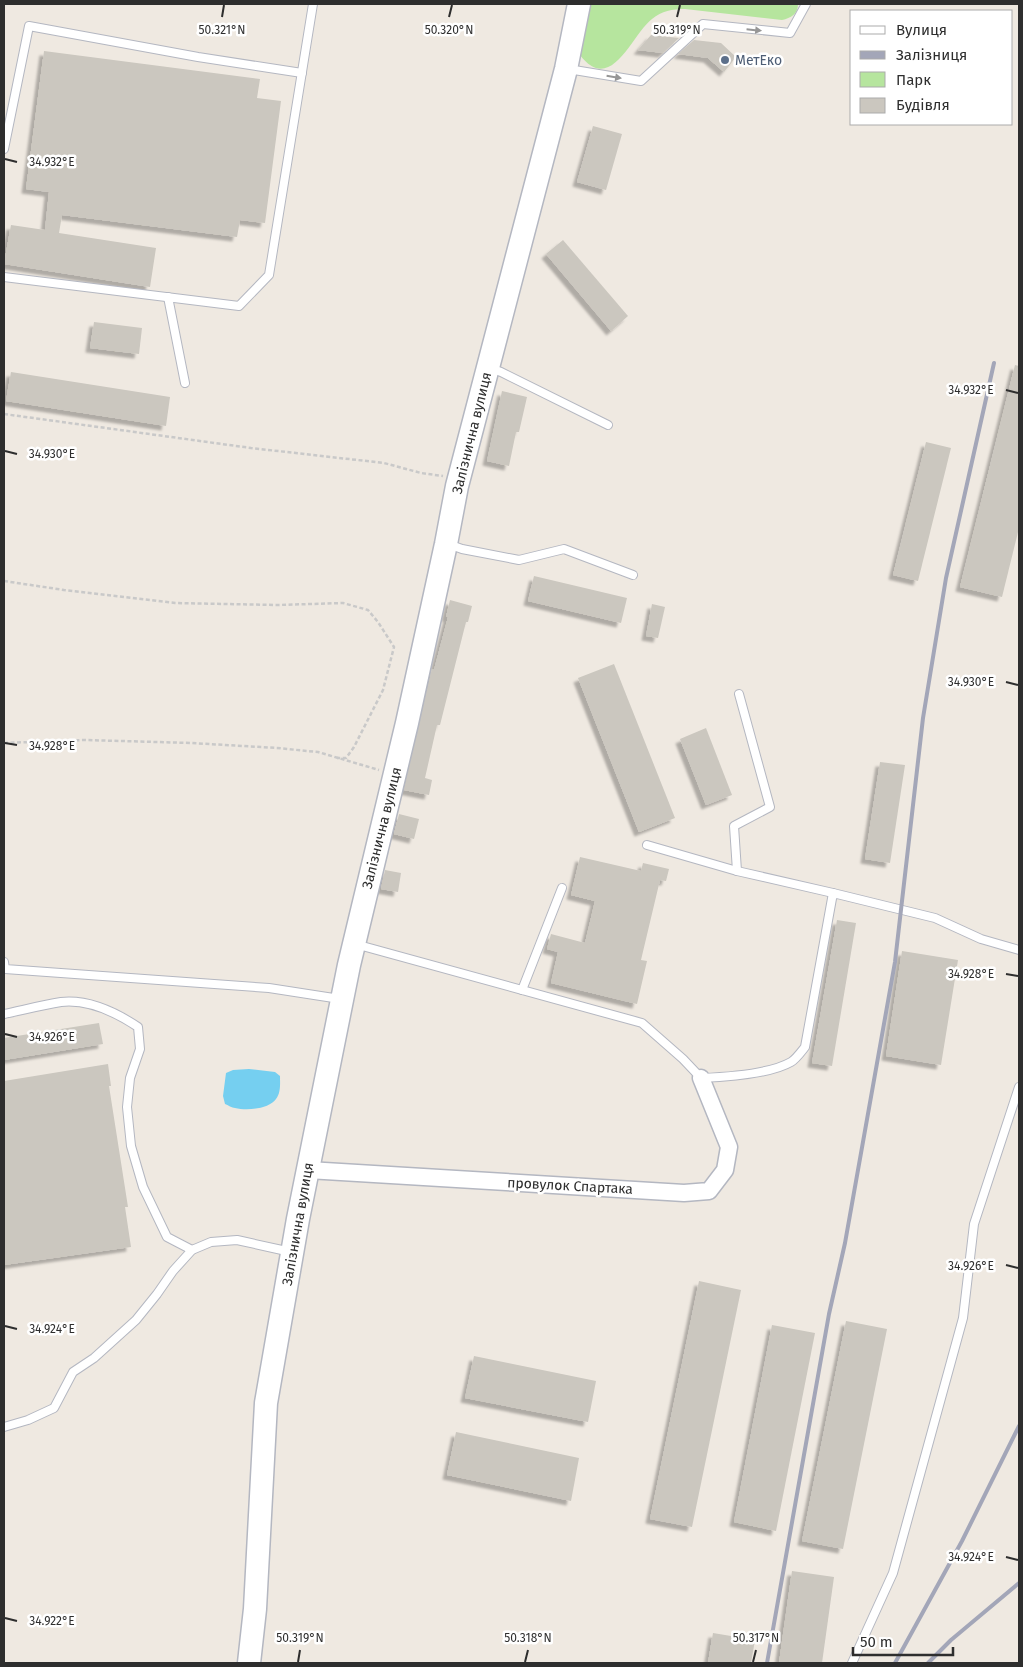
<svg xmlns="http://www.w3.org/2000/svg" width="1023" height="1667" viewBox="0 0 1023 1667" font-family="'Fira Sans',sans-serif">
<defs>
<filter id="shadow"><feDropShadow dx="-4.5" dy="4.5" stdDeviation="1" flood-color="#0004"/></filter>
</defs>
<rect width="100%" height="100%" fill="#efe9e1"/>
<path fill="#b6e59e" d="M587,4H798C798,14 791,18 782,20L685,9C672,9 662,11 652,19C632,34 611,96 580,55Z"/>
<path fill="#75cff0" d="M249,1069L275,1072L280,1076C280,1083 281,1093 276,1099C269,1109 247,1111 235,1108C232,1108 228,1105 225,1104L223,1096L226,1073L233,1070Z"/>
<g fill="#cbc7bf" filter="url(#shadow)">
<path d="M651,35L679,38L663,53L638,50Z"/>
<path d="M694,40L721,43L736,57L724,72L708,58L678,54Z"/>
<path d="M44,51L260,79L257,98L281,101L265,223L240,220L237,237L62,215L59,233L156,248L150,287L4,264L11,225L45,230L49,192L26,189Z"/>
<path d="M593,126L622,134L606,190L577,182Z"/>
<path d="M563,240L628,316L611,331L546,254Z"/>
<path d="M94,322L142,328L139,354L90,348Z"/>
<path d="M1015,365L1019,366V528L1002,597L960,587Z"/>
<path d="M11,372L170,397L166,426L6,401Z"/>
<path d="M502,391L527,397L519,432H516L509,466L487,461Z"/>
<path d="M926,442L951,448L918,581L893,575Z"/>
<path d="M534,576L627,598L621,623L528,601Z"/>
<path d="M450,600L472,606L468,622H466L440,725H437L425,778L432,780L429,795L404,790L432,669L434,670L448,617H446Z"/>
<path d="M652,604L665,607L658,638L646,636Z"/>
<path d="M614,664L675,818L639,832L578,678Z"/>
<path d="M706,728L732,795L706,805L680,739Z"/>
<path d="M880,762L905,765L890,863L865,859Z"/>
<path d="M399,814L419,819L414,839L394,834Z"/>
<path d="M580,857L641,871L643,863L669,869L666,881L660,880L641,960L647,961L637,1004L551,983L558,952L547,949L551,934L585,943L595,901L571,895Z"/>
<path d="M385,870L401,873L398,892L381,889Z"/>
<path d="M837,920L856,923L832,1066L812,1063Z"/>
<path d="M902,951L958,960L941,1065L886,1056Z"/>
<path d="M99,1023L103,1044L4,1060V1038Z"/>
<path d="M108,1064L111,1086H109L128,1207H125L131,1247L4,1265V1081Z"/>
<path d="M699,1281L741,1290L692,1527L650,1519Z"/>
<path d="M846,1321L887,1329L843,1549L802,1541Z"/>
<path d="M772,1325L815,1333L776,1531L734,1522Z"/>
<path d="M474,1356L596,1381L588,1422L465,1398Z"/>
<path d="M456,1432L579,1458L571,1501L447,1475Z"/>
<path d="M792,1571L834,1577L822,1663H779Z"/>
<path d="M713,1633L755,1640L751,1663H708Z"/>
</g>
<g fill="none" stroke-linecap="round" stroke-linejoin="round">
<defs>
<g id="lane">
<path d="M568,69L641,81L703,24L790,33L806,4"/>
<path d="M4,149L29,26L198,57L302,73"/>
<path d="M4,277L239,306L269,275L313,4"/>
<path d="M168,297L185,383"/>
<path d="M490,368L501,372L608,425"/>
<path d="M448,544L462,549L519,560L564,549L633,575"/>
<path d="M647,845L737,871L833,893"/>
<path d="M737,871L734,826L770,807L739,694"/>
<path d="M355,944L642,1023L683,1059L701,1078C726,1077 770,1074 791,1062C796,1059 801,1052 805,1047L833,893L935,918L981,939L1019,950"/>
<path d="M4,962L5,969L269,988L340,999"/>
<path d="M522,990L562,888"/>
<path d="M4,1014C23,1010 42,1005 61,1002C88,999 117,1013 138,1027L140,1049L130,1078L127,1107L131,1146L143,1187L167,1237L192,1250"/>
<path d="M4,1427L28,1420L54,1408L73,1372L94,1358L136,1320L157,1294L173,1271L192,1250L211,1242L237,1240L291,1252"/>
<path d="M852,1663L893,1573L963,1318L974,1224L1019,1087"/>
</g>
<path id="street" d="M308,1170L684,1193L709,1191L725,1170L729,1147L701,1078"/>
<path id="secondary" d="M249,1663L255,1609L266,1403L298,1219L349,965L407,723L446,544L457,486L566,69L579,4"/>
</defs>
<use href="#lane" stroke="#b4b7c1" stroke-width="10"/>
<use href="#street" stroke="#b4b7c1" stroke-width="19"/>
<use href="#secondary" stroke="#b4b7c1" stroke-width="25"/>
<g stroke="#c9c9c9" stroke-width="2.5" stroke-dasharray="4 2.5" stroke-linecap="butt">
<path d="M4,414L251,448L384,463L421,473L443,476"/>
<path d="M4,581L64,590L175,603L278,605L343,603L368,610L378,622L394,647L383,690L354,747L346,758H337"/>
<path d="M4,743L85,740L192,743L277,748L318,752L379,770"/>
</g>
<use href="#lane" stroke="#fff" stroke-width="8"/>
<use href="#street" stroke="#fff" stroke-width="16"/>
<use href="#secondary" stroke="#fff" stroke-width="22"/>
<g stroke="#a3a6b8" stroke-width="4">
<path d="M767,1663L829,1314L845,1243L895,962L923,718L946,578L994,363"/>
<path d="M895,1663L962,1541L1019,1426"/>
<path d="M928,1663L951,1640L1019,1583"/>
</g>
</g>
<defs><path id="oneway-solid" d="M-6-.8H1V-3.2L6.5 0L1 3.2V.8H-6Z" transform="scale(1.25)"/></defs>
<g fill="#969696">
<use href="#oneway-solid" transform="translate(754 30) rotate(6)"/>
<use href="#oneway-solid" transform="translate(614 77) rotate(9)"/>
</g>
<path fill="none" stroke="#2e2e2e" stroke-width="2" d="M222,17L224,5M449,17L452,5M677,17L680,5M5,159L17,162M1006,390L1018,393M5,451L17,454M1006,682L1018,685M5,743L17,745M1006,974L1018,976M5,1034L17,1037M1006,1265L1018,1268M5,1326L17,1329M1006,1557L1018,1560M5,1618L17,1621M298,1662L300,1650M525,1662L528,1650M753,1662L756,1650"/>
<circle fill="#5c6f8a" stroke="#fff" stroke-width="2" cx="725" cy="60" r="5"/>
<g text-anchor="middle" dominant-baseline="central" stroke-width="5" stroke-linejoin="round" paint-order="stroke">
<g font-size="14" fill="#4e5e75" stroke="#fff" text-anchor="start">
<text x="735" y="60">МетЕко</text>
</g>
<g font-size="14" fill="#2e2e2e" stroke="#fff">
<text transform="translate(472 433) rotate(-76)">Залізнична вулиця</text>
<text transform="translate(382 828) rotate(-76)">Залізнична вулиця</text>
<text transform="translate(570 1186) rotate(3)">провулок Спартака</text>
<text transform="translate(298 1224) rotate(-80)">Залізнична вулиця</text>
</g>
</g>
<g font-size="12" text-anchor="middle" fill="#2e2e2e" stroke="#fff" stroke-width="5" stroke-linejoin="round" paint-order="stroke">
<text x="222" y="34">50.321°N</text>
<text x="449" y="34">50.320°N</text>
<text x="677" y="34">50.319°N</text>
<text x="52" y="166">34.932°E</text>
<text x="971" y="394">34.932°E</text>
<text x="52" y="458">34.930°E</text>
<text x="971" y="686">34.930°E</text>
<text x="52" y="750">34.928°E</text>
<text x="971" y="978">34.928°E</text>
<text x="52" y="1041">34.926°E</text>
<text x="971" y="1270">34.926°E</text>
<text x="52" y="1333">34.924°E</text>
<text x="971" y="1561">34.924°E</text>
<text x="52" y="1625">34.922°E</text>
<text x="300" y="1642">50.319°N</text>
<text x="528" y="1642">50.318°N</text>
<text x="756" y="1642">50.317°N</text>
</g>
<rect width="1023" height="1667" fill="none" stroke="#2e2e2e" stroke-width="10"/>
<rect x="850" y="10" width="162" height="115" fill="#ffffff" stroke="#ababab"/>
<rect x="860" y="26" width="25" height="8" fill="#ffffff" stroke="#ababab"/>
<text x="896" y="35" font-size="15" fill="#2e2e2e">Вулиця</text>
<rect x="860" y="51" width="25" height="8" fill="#a3a6b8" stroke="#ababab"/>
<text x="896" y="60" font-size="15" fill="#2e2e2e">Залізниця</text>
<rect x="860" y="72" width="25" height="15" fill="#b6e59e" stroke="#ababab"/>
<text x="896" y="85" font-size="15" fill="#2e2e2e">Парк</text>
<rect x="860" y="98" width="25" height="15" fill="#cbc7bf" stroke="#ababab"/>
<text x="896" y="110" font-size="15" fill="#2e2e2e">Будівля</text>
<path d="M853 1647v8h100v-8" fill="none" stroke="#2e2e2e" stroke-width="2.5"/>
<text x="860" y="1647" font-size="15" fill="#2e2e2e" stroke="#ffffff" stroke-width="4" paint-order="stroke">50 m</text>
</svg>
